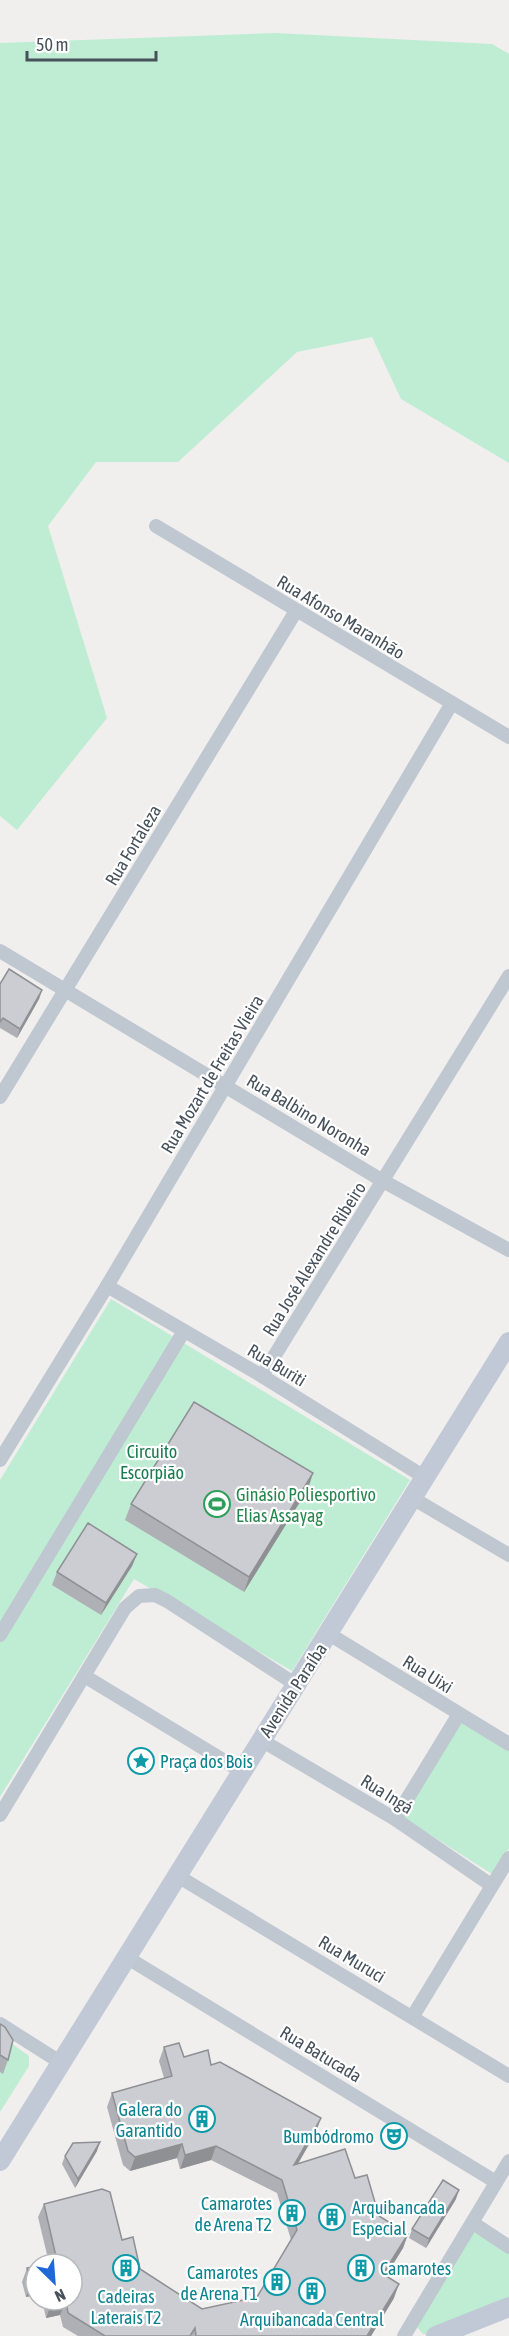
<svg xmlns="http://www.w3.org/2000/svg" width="509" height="2336" viewBox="0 0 509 2336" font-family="'Asap Condensed',sans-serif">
<rect width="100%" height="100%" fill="#f1eeee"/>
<g fill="#beedd3">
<path d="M275,33L492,44L509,54V463L401,399L372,337L297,352L178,462H96L48,526L107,718L17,830L0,816V43Z"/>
<path d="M111,1299L410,1480L292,1671L134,1579L0,1797V1480Z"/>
<path d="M461,1718L509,1749V1848L492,1874L404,1818Z"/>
<path d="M0,2035L29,2056V2066L0,2112Z"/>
<path d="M473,2230L509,2254V2303L432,2336L423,2334L415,2325Z"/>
</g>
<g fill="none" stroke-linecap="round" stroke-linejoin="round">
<g stroke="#bfc8d0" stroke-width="14">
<path d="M156,526L509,737"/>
<path d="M0,951L383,1181L509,1250"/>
<path d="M0,1097L296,611"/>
<path d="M107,1286L262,1376L426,1478"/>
<path d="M262,1376L509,976"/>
<path d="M0,1460L107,1286L452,703"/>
<path d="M414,1499L509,1555"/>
<path d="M329,1634L509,1744"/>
<path d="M0,1635L184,1331"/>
<path d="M86,1677L241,1771"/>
<path d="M261,1740L395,1819L491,1885"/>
<path d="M0,1815L125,1608L139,1596L155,1595L167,1601L295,1684"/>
<path d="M395,1819L459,1714"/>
<path d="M176,1875L509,2076"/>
<path d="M126,1957L496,2182"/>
<path d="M413,2016L509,1858"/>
<path d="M0,2024L60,2062"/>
<path d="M473,2223L509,2247"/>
<path d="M404,2336L509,2161"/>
</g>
<g stroke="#c0c9d5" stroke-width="20">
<path d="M0,2161L509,1342"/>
<path d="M436,2336L509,2307"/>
</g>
</g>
<g fill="#afb0b5">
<path d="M0,984L42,990L39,999L17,1038L0,1028Z"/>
<path d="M308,1489L244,1592L125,1520L131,1504Z"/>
<path d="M137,1554L132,1566L101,1615L52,1585L57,1572Z"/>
<path d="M0,2024L8,2060L3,2074L0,2072Z"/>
<path d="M164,2047L184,2057L211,2065L316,2132L298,2164L355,2178L379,2216L408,2234L403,2248L386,2276L394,2298L371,2336H78L63,2327L60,2315L46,2318L42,2300H72L49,2263L38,2217L44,2204L122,2240L140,2269L202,2309L257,2297L291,2240L277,2193L211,2160L180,2169L177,2158L130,2171L123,2165L107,2107L112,2093L164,2078L159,2061Z"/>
<path d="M97,2151L75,2188L62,2164L65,2156Z"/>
<path d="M456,2199L426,2248L409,2238L412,2229Z"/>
<path d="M27,2268L36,2295L26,2297L22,2282Z"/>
</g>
<g fill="#8e9094">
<path d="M42,990L39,999L17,1038L20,1029Z"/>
<path d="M313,1473L308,1489L244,1592L249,1577Z"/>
<path d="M137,1554L132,1566L101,1615L106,1603Z"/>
<path d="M321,2118L316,2132L289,2179L294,2165Z"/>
<path d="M100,2142L97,2151L75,2188L78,2179Z"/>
<path d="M182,2144L177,2158L130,2171L135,2157Z"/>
<path d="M216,2146L211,2160L180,2169L185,2155Z"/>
<path d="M459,2190L456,2199L426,2248L429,2239Z"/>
<path d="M408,2234L403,2248L378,2288L383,2274Z"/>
<path d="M36,2282V2295L26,2297L31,2283Z"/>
<path d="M399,2284L394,2298L371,2336H367Z"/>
<path d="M66,2301L60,2315L46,2318L51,2305Z"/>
</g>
<g fill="#cbcdd3" stroke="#8e9094" stroke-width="1.5">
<path d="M9,969L42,990L20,1029L3,1018L0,1022V984Z"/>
<path d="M194,1402L313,1473L249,1577L131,1504Z"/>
<path d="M88,1523L137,1554L106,1603L57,1572Z"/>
<path d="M0,2024L5,2027L13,2040L8,2060L0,2055Z"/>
<path d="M179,2043L184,2057L208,2050L211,2065L220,2062L321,2118L294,2165L345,2149L355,2178L367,2175L379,2216L408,2234L383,2274L399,2284L367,2336H196L195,2328L190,2336H105L68,2313L66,2301L51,2305L50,2300H72V2264H45L57,2261L44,2204L102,2189L110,2192L122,2240L133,2237L140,2269L202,2309L257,2297L297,2230L282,2180L216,2146L185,2155L182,2144L135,2157L128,2151L112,2093L172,2076L164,2047Z"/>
<path d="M100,2142L78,2179L65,2156L73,2143Z"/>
<path d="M443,2180L459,2190L429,2239L412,2229Z"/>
<path d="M36,2266V2282L31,2283L27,2268Z"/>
</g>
<defs>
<symbol id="stadium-ring" viewBox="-11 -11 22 22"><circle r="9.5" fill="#fff" stroke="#2e9e5b" stroke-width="1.5"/><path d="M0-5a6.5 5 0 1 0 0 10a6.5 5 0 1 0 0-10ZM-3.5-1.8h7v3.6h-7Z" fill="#2e9e5b"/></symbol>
<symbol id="sight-ring" viewBox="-11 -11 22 22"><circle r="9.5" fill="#fff" stroke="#0f9aa8" stroke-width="1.5"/><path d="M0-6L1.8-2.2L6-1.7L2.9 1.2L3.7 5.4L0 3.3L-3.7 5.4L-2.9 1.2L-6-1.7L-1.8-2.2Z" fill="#0f9aa8"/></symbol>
<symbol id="building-ring" viewBox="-11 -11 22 22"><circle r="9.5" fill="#fff" stroke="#0f9aa8" stroke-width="1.5"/><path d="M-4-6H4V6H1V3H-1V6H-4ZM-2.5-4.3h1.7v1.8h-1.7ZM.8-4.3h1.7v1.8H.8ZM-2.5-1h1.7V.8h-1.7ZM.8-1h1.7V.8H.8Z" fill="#0f9aa8"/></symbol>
<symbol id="theatre-ring" viewBox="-11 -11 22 22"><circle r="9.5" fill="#fff" stroke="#0f9aa8" stroke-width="1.5"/><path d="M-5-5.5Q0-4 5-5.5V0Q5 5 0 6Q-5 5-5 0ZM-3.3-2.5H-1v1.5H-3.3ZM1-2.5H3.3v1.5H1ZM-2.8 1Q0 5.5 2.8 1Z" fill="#0f9aa8"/></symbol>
</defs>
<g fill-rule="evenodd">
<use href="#stadium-ring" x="202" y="1489" width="30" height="30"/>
<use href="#sight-ring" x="126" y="1746" width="30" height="30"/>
<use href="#building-ring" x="187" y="2104" width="30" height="30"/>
<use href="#theatre-ring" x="379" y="2121" width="30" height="30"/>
<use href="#building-ring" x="277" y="2198" width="30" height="30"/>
<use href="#building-ring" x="317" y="2202" width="30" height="30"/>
<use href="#building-ring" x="111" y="2253" width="30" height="30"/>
<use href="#building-ring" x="346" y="2253" width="30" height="30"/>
<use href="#building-ring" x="262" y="2267" width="30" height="30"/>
<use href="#building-ring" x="297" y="2276" width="30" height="30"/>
</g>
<g text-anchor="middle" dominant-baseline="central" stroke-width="4.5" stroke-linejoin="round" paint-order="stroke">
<g font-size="18" fill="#47515b" stroke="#fff">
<text transform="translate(341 617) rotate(31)">Rua Afonso Maranhão</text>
<text transform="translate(133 845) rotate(-59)">Rua Fortaleza</text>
<text transform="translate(212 1074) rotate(-59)">Rua Mozart de Freitas Vieira</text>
<text transform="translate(309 1115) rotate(31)">Rua Balbino Noronha</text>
<text transform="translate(314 1259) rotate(-58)">Rua José Alexandre Ribeiro</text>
<text transform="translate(277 1365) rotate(31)">Rua Buriti</text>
<text transform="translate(428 1674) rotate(32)">Rua Uixi</text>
<text transform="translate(293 1690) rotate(-57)">Avenida Paraíba</text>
<text transform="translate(387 1794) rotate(32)">Rua Ingá</text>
<text transform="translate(352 1959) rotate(31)">Rua Muruci</text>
<text transform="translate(321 2054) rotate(31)">Rua Batucada</text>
</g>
<g font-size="18" fill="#1a7a4f" stroke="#fff">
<text x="152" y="1451">Circuito<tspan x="152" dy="21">Escorpião</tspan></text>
</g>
<g font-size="18" fill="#27864d" stroke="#fff" text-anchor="start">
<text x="236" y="1494">Ginásio Poliesportivo<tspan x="236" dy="21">Elias Assayag</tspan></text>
</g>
<g font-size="18" fill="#0d838f" stroke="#fff" text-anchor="end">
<text x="160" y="1761" text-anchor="start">Praça dos Bois</text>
<text x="182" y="2109">Galera do<tspan x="182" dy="21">Garantido</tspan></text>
<text x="374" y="2136">Bumbódromo</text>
<text x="272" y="2203">Camarotes<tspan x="272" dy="21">de Arena T2</tspan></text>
<text x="352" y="2207" text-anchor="start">Arquibancada<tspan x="352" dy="21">Especial</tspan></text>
<text x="380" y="2268" text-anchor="start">Camarotes</text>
<text x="258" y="2272">Camarotes<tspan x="258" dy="21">de Arena T1</tspan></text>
<text x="126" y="2296" text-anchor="middle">Cadeiras<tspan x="126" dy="21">Laterais T2</tspan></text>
<text x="312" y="2319" text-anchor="middle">Arquibancada Central</text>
</g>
</g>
<g transform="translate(54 2282) rotate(155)"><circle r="28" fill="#ffffff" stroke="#b5b9bd" stroke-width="1.5"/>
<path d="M0-4.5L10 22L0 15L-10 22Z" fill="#1f68da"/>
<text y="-9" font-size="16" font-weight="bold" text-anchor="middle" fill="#47515b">N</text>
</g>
<path d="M27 51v9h129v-9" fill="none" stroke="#47515b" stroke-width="3"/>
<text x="36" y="51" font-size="18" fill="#47515b" stroke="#ffffff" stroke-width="4.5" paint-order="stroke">50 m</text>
</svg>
